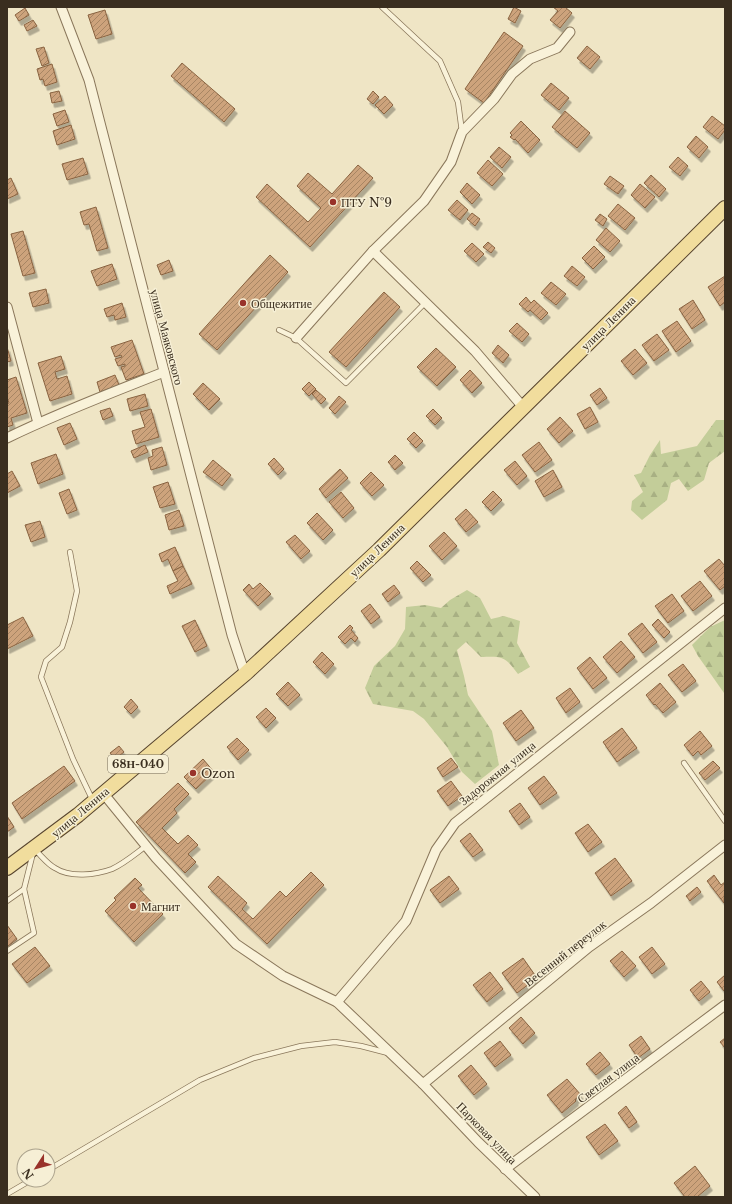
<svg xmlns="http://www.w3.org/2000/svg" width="732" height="1204" viewBox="0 0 732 1204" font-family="'Libre Baskerville',serif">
<defs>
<pattern id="forest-firs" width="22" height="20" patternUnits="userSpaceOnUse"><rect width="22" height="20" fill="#c3cd99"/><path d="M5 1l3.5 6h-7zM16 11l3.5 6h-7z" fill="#a8b083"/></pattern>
<pattern id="building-hatch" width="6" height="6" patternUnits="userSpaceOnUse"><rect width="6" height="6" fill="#cda37b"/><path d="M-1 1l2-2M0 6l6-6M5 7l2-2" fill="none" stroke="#a78564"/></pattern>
<filter id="shadow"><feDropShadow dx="2.5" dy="4.5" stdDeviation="0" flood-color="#0004"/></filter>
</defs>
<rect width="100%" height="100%" fill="#efe5c5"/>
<g fill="url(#forest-firs)">
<path d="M716,420H725V451L709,463L704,480L688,491L679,479L671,483L667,500L642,520L631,510L632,501L643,492L634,475L641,473L650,455L660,440L661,454L697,446Z"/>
<path d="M467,590L480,598L491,619L504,616L520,621L517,643L530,667L518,674C505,657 504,656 481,657L466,642L457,650L464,676L468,695L492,731L499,765L475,784L462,772L447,747L424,719L413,711L373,704L365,688L374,666L395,646L405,629L406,607L425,605L441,608L450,600Z"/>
<path d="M725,620V692L724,693L698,656L692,645L710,627Z"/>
</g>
<g fill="url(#building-hatch)" stroke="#896341" filter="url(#shadow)">
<path d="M514,7L521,11L515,23L508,19Z"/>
<path d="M553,7H565L572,13L560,28L550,20L558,11Z"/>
<path d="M25,8L29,15L19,21L15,15Z"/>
<path d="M105,10L112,34L96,39L88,15Z"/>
<path d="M33,20L37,26L27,31L24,25Z"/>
<path d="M504,32L523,46L484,103L465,89Z"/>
<path d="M587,46L600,57L590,69L577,58Z"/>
<path d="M44,47L49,63L42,66L36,49Z"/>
<path d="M182,63L235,109L224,122L171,76Z"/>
<path d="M52,64L57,82L45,86L43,79L40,80L37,69Z"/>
<path d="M551,83L569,98L559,110L541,95Z"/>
<path d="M59,91L62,101L52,103L50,93Z"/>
<path d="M373,91L379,97L373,104L367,99Z"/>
<path d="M385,96L393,105L384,114L375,105Z"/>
<path d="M65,110L69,122L57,126L53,114Z"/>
<path d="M565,111L590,133L577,148L552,127Z"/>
<path d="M712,116L725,126V130L718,139L703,127Z"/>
<path d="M521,121L540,140L528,153L515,139L514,140L510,137L512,135L510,133Z"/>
<path d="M71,125L75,139L57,145L53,131Z"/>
<path d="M696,136L708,147L699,158L687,147Z"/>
<path d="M499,147L511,157L502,168L490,157Z"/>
<path d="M678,157L688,166L680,176L669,167Z"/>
<path d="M83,158L88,174L67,180L62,164Z"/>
<path d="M488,160L503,174L492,186L477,173Z"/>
<path d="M358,165L373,178L310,247L256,197L267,184L308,222L321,208L297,186L308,173L332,194Z"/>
<path d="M651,175L666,189L659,197L644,183Z"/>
<path d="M610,176L624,186L618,194L604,184Z"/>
<path d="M11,178L18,194L7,199V180Z"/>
<path d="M467,183L480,195L472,204L460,192Z"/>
<path d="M640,184L655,197L645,208L631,195Z"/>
<path d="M457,200L468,210L460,220L448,210Z"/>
<path d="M618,204L635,218L625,230L608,216Z"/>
<path d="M96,207L108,248L97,251L89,224L84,225L80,212Z"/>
<path d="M472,213L480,219L475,226L467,219Z"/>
<path d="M600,214L607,219L603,226L595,220Z"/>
<path d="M606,228L620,241L610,252L596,240Z"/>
<path d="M23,231L35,273L23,276L11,234Z"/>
<path d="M488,242L495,248L491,253L483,247Z"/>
<path d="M472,243L484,254L476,262L464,251Z"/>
<path d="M594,246L605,257L593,269L582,258Z"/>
<path d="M270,255L288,272L217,350L199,334Z"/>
<path d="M169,260L173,271L161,275L157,265Z"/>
<path d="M112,264L117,279L97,286L91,271Z"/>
<path d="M572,266L585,277L577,286L564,276Z"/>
<path d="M725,276V302L720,306L708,287Z"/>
<path d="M551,282L566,294L556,305L541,293Z"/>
<path d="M46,289L49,303L33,307L29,293Z"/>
<path d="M384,292L400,307L346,367L329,352Z"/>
<path d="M526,297L531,303L534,300L548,313L541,320L530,310L528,312L519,304Z"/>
<path d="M693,300L705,320L692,329L679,309Z"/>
<path d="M122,303L126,317L115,320L114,315L107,317L104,309Z"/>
<path d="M677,321L691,341L676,352L662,331Z"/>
<path d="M517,323L529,334L522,342L509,331Z"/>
<path d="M657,334L669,350L654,361L642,345Z"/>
<path d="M132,340L144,374L126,380L121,367L125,366V364L118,366L115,359L122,357L121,355L115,357L111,347Z"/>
<path d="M498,345L509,355L503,363L492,353Z"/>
<path d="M7,347L11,361L7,362Z"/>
<path d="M436,348L456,367L437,386L417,367Z"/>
<path d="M635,349L647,363L633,375L621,361Z"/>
<path d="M61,356L65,369L55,372L57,379L67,376L72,394L50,401L38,363Z"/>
<path d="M470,370L482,383L472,393L460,380Z"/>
<path d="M115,375L119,385L100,392L97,382Z"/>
<path d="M16,377L27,413L11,418L13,425L7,427V404L9,403L7,397V380Z"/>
<path d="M309,382L316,389L309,396L302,389Z"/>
<path d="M203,383L220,399L209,410L193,394Z"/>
<path d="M600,388L607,398L597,405L590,395Z"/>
<path d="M316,390L326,399L321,404L312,394Z"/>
<path d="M145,394L148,406L130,411L127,399Z"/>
<path d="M339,396L346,402L335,414L329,408Z"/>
<path d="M590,407L598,422L585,429L577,414Z"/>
<path d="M110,408L113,416L103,420L100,411Z"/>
<path d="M151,409L159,437L136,444L132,431L145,427L140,412Z"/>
<path d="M433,409L442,418L435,425L426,416Z"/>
<path d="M560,417L573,431L559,443L547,429Z"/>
<path d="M70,423L77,439L64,445L57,428Z"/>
<path d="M414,432L423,441L416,448L407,439Z"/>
<path d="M539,442L552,460L535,472L522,455Z"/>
<path d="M145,445L148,452L134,458L131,451Z"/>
<path d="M162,447L167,465L151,470L148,458L153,456L152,450Z"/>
<path d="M56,454L63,474L38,484L31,463Z"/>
<path d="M395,455L403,463L395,470L388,462Z"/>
<path d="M274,458L284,469L278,475L268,464Z"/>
<path d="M213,460L231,475L222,486L203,472Z"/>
<path d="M515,461L527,476L517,485L504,470Z"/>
<path d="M340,469L348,478L326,498L319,489Z"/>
<path d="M553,470L562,487L544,497L535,481Z"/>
<path d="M12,471L20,486L7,493V474Z"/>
<path d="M371,472L384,485L372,496L360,483Z"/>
<path d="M168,482L175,504L160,508L153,487Z"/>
<path d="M69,489L77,510L67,514L59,493Z"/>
<path d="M493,491L502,500L491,511L482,502Z"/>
<path d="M341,492L354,508L343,518L329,502Z"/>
<path d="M466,509L478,522L466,532L455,519Z"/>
<path d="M179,510L184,526L169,530L165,515Z"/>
<path d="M317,513L333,530L323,540L307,523Z"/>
<path d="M40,521L45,537L31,542L25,525Z"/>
<path d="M444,532L457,546L442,560L429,546Z"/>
<path d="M295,535L310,551L301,559L286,542Z"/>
<path d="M175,547L183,566L173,571L168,559L162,562L159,554Z"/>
<path d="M719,559L725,566V586L720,590L704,571Z"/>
<path d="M417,561L431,575L423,582L410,568Z"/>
<path d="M183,566L192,584L170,594L167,586L178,581L173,571Z"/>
<path d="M700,581L712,596L693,611L681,596Z"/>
<path d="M260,583L271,594L258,606L243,590L249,584L253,589Z"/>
<path d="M394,585L400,593L388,602L382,594Z"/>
<path d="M672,594L684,611L668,623L655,606Z"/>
<path d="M370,604L380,617L371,624L361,611Z"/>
<path d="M23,617L33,636L7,649V625Z"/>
<path d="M658,619L670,632L664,638L652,625Z"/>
<path d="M195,620L207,646L195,652L182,626Z"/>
<path d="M642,623L657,642L643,653L628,634Z"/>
<path d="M350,625L353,628L351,630L358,638L355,642L351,638L345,644L338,637Z"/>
<path d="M621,641L635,657L617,673L603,657Z"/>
<path d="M322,652L334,664L325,674L313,662Z"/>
<path d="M590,657L607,678L593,689L577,668Z"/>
<path d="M683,664L696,681L682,692L668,675Z"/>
<path d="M288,682L300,695L288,706L276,694Z"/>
<path d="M660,683L676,702L663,713L655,704L654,705L646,695Z"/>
<path d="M570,688L580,702L566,713L556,698Z"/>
<path d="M131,699L138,707L131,714L124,707Z"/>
<path d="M266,708L276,718L266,728L256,717Z"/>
<path d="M521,710L534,728L516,741L503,723Z"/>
<path d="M622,728L637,748L617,762L603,742Z"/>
<path d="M700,731L712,746L701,755L698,751L693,756L684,745Z"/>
<path d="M237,738L249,750L238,760L227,747Z"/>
<path d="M119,746L124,752L115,759L110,753Z"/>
<path d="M451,758L458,767L443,777L437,768Z"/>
<path d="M203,759L214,772L196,789L184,777Z"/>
<path d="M713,761L720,768L705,780L699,773Z"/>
<path d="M64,766L75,781L22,819L12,803Z"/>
<path d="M544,776L557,793L540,805L528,788Z"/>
<path d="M451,781L462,796L448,806L437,791Z"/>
<path d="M178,783L189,794L174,809L177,813L162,828L178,844L188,835L198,845L188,854L196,862L185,873L136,822Z"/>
<path d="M520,803L530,817L519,825L509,811Z"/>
<path d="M7,816L14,827L7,832Z"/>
<path d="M588,824L602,842L588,852L575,833Z"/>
<path d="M470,833L483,850L473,857L460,841Z"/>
<path d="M615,858L632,881L611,896L595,873Z"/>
<path d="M311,872L324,885L267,944L208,887L218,876L247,903L242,909L253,919L280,891L286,897Z"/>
<path d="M714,875L721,885L725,882L724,903L707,881Z"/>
<path d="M449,876L459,889L440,903L430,890Z"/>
<path d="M135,878L142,885L138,888L163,914L134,942L105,911L116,900L114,898Z"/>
<path d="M697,887L701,892L690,901L686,896Z"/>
<path d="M7,925L17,939L7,947Z"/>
<path d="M35,947L50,966L27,983L12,964Z"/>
<path d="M652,947L665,964L652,974L639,957Z"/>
<path d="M622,951L636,966L624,977L610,961Z"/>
<path d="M523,958L537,978L517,993L502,973Z"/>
<path d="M490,972L503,989L487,1002L473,985Z"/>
<path d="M725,975V990L724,991L717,982Z"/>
<path d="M701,981L710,992L699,1001L690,990Z"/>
<path d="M521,1017L535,1033L523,1044L509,1028Z"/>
<path d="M641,1036L650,1049L638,1058L629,1045Z"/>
<path d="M725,1038V1048L720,1042Z"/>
<path d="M500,1041L511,1055L495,1067L484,1053Z"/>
<path d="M600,1052L610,1064L596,1075L586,1064Z"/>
<path d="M471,1065L487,1084L474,1095L458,1076Z"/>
<path d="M567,1079L581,1095L575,1100L576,1101L562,1113L547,1095Z"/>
<path d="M626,1106L637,1122L629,1128L618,1113Z"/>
<path d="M605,1124L618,1141L599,1155L586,1137Z"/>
<path d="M695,1166L710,1186L697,1197H685L674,1183Z"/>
</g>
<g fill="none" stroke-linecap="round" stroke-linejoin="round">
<defs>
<g id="lane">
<path d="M382,7L440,61L458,102L462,132"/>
<path d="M279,330L296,338L346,383L426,302"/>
<path d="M70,552L77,591L70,622L62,647L46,661L41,677L73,759L93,801"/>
<path d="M684,763L725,821"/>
<path d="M7,901L24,889L34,849C41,855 47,864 55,868C70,878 96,875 112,869C125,863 135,854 146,846"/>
<path d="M7,951L34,933L24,889"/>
<path d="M48,1170L200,1080L254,1058L301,1046L335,1042L361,1046L388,1053"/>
<path d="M7,1194L31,1180"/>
</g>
<g id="street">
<path d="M61,7L89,80L232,635L245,674"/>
<path d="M373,251L475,351L523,407"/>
<path d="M7,307L38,423"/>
<path d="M296,338L373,251L424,201L451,162L462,132L494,99L512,74L530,59L557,48L570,32"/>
<path d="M7,438C58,413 111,393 164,372"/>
<path d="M103,793L156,858L236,944L283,976L337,1002L423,1084L478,1142L535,1197"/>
<path d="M337,1002L406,921L436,850L455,823L725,608"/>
<path d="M423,1084L589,947L651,903L725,845"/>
<path d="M505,1169L725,1005"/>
</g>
<path id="primary" d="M7,868L78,815L245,674L379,550L725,208"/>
</defs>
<use href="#lane" stroke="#8a775b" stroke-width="6"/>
<use href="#street" stroke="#8a775b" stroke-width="11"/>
<use href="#primary" stroke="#58452f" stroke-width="16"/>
<use href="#lane" stroke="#f9f2d9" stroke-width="4.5"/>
<use href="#street" stroke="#f9f2d9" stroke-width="9"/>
<use href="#primary" stroke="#f1dd9d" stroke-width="14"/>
</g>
<g fill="#99322a" stroke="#f6efd5" stroke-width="1.5">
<circle cx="333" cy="202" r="4"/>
<circle cx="243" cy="303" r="4"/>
<circle cx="193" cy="773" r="4"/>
<circle cx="133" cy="906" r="4"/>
</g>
<g text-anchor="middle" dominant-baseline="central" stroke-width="3" stroke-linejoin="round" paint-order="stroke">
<rect fill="#f6efd5" stroke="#726856" stroke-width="1" x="108" y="755" width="60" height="18" rx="3"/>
<g font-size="11" font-weight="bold" fill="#3a2e1f">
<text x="138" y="764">68Н-040</text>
</g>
<g font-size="12" fill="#3a2e1f" stroke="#f6efd5" text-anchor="start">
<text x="341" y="202">ПТУ №9</text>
<text x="251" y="303">Общежитие</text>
<text x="201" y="773">Ozon</text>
<text x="141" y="906">Магнит</text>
</g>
<g font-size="12" fill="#3a2e1f" stroke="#f6efd5">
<text transform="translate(608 323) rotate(-45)">улица Ленина</text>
<text transform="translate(167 337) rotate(75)">улица Маяковского</text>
<text transform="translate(377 550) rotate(-44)">улица Ленина</text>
<text transform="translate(497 773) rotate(-39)">Задорожная улица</text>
<text transform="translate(80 812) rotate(-40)">улица Ленина</text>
<text transform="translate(565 953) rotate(-38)">Весенний переулок</text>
<text transform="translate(608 1078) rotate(-37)">Светлая улица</text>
<text transform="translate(487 1133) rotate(46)">Парковая улица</text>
</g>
</g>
<rect width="732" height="1204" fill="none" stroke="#3a2e1f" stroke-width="16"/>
<g transform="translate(36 1168) rotate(234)"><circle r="19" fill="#f6efd5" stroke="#aba28c"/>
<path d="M0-3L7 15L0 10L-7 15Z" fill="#99322a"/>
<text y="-6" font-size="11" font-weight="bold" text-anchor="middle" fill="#3a2e1f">N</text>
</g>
</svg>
